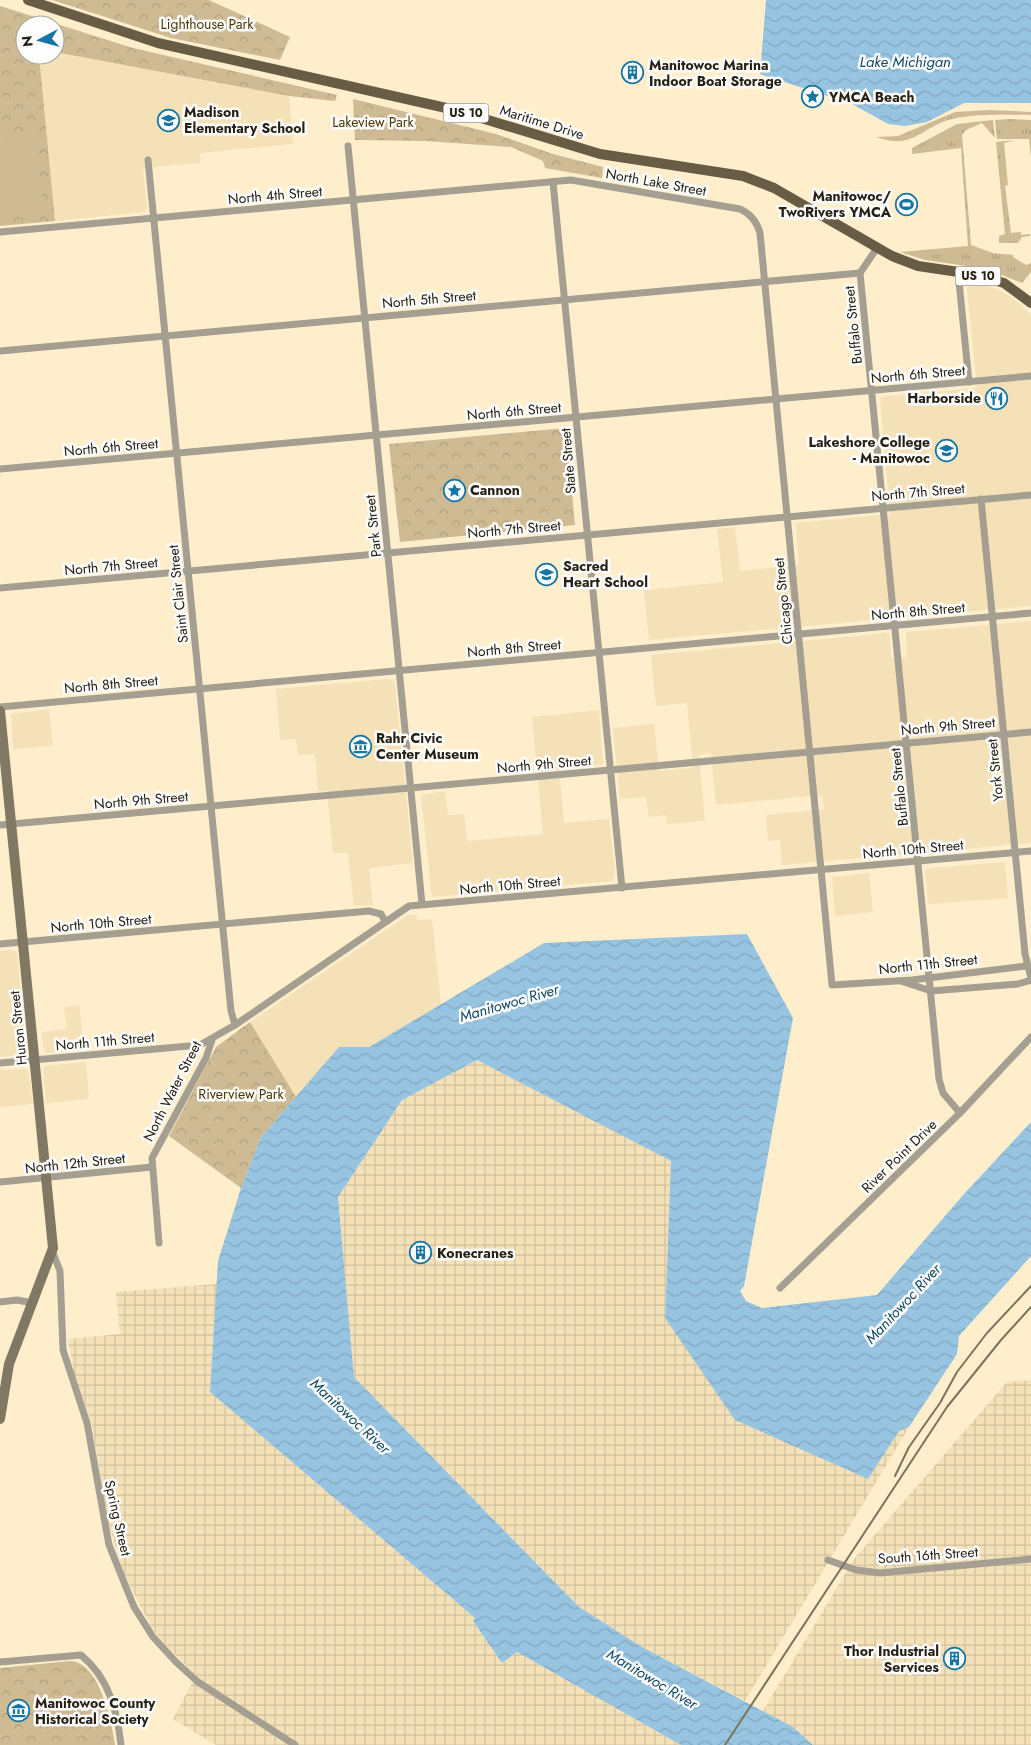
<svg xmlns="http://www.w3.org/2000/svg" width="1031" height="1745" viewBox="0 0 1031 1745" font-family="Jost,sans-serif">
<defs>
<pattern id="industrial-grid" width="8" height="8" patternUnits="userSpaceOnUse" patternTransform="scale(1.25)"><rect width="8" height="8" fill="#f4e1b8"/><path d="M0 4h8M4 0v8" fill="none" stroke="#d1c19d"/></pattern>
<pattern id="grass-tufts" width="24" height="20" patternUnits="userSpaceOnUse" patternTransform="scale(1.25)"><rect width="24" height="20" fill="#cebb94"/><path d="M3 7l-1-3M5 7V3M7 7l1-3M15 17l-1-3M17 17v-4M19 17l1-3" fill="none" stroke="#b1a07f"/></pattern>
<pattern id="park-crowns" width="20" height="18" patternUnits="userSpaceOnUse" patternTransform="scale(1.25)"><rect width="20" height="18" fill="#cebb94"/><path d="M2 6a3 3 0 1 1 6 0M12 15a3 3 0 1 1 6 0" fill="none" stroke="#b1a07f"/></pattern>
<pattern id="water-waves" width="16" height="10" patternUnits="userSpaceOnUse" patternTransform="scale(1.25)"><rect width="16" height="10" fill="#97c4e0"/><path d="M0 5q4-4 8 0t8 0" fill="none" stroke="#82a8bf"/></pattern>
</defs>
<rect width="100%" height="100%" fill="#feeecc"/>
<g fill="#f4e1b8">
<path d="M55,52L289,96L293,144L200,153L201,163L143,168L147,207L145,212L55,221L39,55H55Z"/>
<path d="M972,282L998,289L1019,303L1031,315V606L649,640L644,590L723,582L717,529L735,527L740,571L799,565L796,523L890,514L880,399L885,396L977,388L967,289Z"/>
<path d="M1031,621V843L782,865L780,840L768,841L766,815L824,809L822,795L716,805L711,753L699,755L705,821L667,824L666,815L649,817L646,797L620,799L613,728L654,724L659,771L693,768L687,703L656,706L651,655L879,634L885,632L890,636L891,658L907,657L906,632Z"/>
<path d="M386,679L392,680L395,685L413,863L369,868L373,905L354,906L348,853H333L327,791H318L315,754L298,755L296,739L280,740L276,689Z"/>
<path d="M49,709L53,745L13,750L11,714Z"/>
<path d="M599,710L603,764L559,770L564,823L609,819L615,871L613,881L432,897L421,795L445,791L448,815L464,814L467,841L543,834L532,717Z"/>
<path d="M1005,862L1008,898L928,904L925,872L928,868Z"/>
<path d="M869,873L873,912L835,916L832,877Z"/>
<path d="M408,915H416L417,920L432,919L441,1004L369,1047H339L296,1097L250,1022Z"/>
<path d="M12,950L17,952L26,1050L23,1055L0,1057V951Z"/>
<path d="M79,1005L84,1049L45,1053L41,1032L67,1029L64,1007Z"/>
<path d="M86,1062L89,1099L46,1103L43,1069L45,1066Z"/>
<path d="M28,1069L33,1104L0,1107V1070Z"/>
</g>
<g fill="url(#industrial-grid)">
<path d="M477,1060L671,1161L665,1318L868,1479L899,1431L909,1427L745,1701L642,1647L579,1607L354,1377L338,1197L402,1100Z"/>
<path d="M217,1284L210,1392L476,1619L473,1621L502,1663L517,1652L681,1745H216L173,1719L196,1675L162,1642L149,1623L123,1572L108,1521L91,1421L74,1375L68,1339L120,1334L116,1292Z"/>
<path d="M1031,1380V1745H813L793,1727L763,1711L854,1559L1007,1382Z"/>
</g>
<g fill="url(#grass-tufts)">
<path d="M990,110L1031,112V115C1007,115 968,113 945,121C917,132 911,149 876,137L898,136L955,112Z"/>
<path d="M1010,119L1031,120V157L1029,139H997L995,120Z"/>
<path d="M993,120L995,138L982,123L966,130L962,135L971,245L993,253L1013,255V257L1026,265L1031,263V272L1022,283L987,269L925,260L900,252L968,246L961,148L912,154V148L957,124Z"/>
<path d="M1016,140L1004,143L1008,185L1005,186L1011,233L1021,232V235L1030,234V236L1022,237L1018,243H999V236L1005,234L996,142Z"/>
</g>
<g fill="url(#park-crowns)">
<path d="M52,0H209L290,37L280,60L171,38Z"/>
<path d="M0,6L133,48L337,95L335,101L289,96L55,52V25H25V55H39L55,221L0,226Z"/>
<path d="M353,99L496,134L553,154L603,167L602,178L545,168L543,161L511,147L426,141L355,140Z"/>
<path d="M566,428L575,525L400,542L389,444Z"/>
<path d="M250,1022L296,1097L261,1137L241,1188L169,1136L216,1047Z"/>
<path d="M70,1661C99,1661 112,1723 115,1745H0V1668Z"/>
</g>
<path fill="#cebb94" d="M37,137L43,213L0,217V139Z"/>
<g fill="url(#water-waves)">
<path d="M766,0H1031V103H964L927,122L905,126L888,124L852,104L760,74Z"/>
<path d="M747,934L793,1018L744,1286L740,1291L746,1301L762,1308L877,1295L964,1194L1031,1122V1256L959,1336L957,1354L909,1427L899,1431L868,1479L735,1420L665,1318L671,1161L477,1060L402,1100L338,1197L354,1377L579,1607L642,1647L793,1727L813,1745H681L517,1652L502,1663L473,1621L475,1618L210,1392L218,1261L241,1188L261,1137L339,1047H369L544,943Z"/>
</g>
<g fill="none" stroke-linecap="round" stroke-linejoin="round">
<g stroke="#a59f91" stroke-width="7">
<path d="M348,146L422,904"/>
<path d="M148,160L231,1011L235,1025"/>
<path d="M553,182L622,888"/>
<path d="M0,232L571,180L740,209C751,214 757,222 760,233L832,985L912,980L1026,966"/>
<path d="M877,248L860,273L939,1079L943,1093L960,1113"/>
<path d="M958,272L969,382"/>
<path d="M0,351L860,273"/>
<path d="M0,469L1031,376"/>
<path d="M981,499L1025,954L1031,978"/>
<path d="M0,588L1031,495"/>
<path d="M0,707L1031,613"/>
<path d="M0,825L1031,732"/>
<path d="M0,944L369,911L381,914L385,921"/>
<path d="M901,981L931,991L1018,984L1031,980"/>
<path d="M0,1063L200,1045L235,1025L409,906L1031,851"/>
<path d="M0,1182L152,1167"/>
<path d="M159,1243L152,1158L206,1058L212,1040"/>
<path d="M53,1253L60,1271L63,1350L87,1423L109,1545L134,1607L153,1637L176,1662L198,1682L295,1745"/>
<path d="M780,1288L960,1113L1031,1037"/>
<path d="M0,1302L17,1300L33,1303"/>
<path d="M828,1560L856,1570L880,1573L1031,1559"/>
<path d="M0,1662L81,1655C109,1678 117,1710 121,1745"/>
</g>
<path stroke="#817864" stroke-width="10" d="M0,711L53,1248L9,1364L0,1419"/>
<path stroke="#685c44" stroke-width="10" d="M28,0L158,43L455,110L600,154L743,176L774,188L892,256L918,266L972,274L1004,283L1031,303"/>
<g stroke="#7c735d" stroke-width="2">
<path d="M895,1476L909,1447L940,1403L957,1372L987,1333L1031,1286"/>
<path d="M725,1745L947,1407L1001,1340L1031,1307"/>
</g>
</g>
<defs>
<symbol id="building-ring" viewBox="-11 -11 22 22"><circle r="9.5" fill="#fdfdfd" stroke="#1775a3" stroke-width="1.5"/><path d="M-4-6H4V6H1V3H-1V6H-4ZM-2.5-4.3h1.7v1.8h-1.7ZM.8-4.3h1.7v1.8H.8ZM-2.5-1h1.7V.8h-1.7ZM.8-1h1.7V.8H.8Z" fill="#1775a3"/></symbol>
<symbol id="sight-ring" viewBox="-11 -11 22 22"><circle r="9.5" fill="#fdfdfd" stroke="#1775a3" stroke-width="1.5"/><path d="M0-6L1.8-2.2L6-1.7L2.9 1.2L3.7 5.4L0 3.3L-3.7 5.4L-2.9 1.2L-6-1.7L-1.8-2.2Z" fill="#1775a3"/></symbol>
<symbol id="school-ring" viewBox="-11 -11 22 22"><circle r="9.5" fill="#fdfdfd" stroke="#1775a3" stroke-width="1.5"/><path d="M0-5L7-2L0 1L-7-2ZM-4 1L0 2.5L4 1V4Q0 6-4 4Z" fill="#1775a3"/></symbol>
<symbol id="stadium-ring" viewBox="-11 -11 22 22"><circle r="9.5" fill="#fdfdfd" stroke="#1775a3" stroke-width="1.5"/><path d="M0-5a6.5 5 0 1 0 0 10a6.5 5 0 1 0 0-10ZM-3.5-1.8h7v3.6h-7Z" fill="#1775a3"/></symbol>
<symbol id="restaurant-ring" viewBox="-11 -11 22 22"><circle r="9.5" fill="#fdfdfd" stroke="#1775a3" stroke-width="1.5"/><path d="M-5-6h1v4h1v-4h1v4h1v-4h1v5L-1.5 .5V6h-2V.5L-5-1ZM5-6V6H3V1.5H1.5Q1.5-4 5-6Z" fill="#1775a3"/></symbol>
<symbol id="university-ring" viewBox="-11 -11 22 22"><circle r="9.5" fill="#fdfdfd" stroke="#1775a3" stroke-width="1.5"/><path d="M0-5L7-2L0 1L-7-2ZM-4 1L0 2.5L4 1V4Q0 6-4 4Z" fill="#1775a3"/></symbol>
<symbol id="museum-ring" viewBox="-11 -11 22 22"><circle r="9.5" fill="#fdfdfd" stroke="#1775a3" stroke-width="1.5"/><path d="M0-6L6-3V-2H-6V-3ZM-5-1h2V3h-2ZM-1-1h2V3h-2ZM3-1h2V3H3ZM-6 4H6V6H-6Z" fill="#1775a3"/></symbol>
</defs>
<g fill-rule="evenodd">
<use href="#building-ring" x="620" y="60" width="25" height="25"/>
<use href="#sight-ring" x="800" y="84" width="25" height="25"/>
<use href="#school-ring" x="156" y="108" width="25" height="25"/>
<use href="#stadium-ring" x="894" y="192" width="25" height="25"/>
<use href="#restaurant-ring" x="984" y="386" width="25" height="25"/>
<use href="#university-ring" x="934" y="438" width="25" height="25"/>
<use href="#sight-ring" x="442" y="478" width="25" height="25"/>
<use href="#school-ring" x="534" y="562" width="25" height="25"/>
<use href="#museum-ring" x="348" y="734" width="25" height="25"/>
<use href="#building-ring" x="408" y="1240" width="25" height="25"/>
<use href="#building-ring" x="942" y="1646" width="25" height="25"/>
<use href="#museum-ring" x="6" y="1698" width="25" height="25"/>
</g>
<g text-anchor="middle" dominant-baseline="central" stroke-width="5" stroke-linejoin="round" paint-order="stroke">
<g fill="#fdfdfd" stroke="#66635a" stroke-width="1">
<rect x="443.5" y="103.5" width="45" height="19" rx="4"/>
<rect x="955.5" y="266.5" width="45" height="19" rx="4"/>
</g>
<g font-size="12" font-weight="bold" fill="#262114">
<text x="466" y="113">US 10</text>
<text x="978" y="276">US 10</text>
</g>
<g font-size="14" fill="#4c3700" stroke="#fdfdfd">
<text x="207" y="24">Lighthouse Park</text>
<text x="373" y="122">Lakeview Park</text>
<text x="241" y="1094">Riverview Park</text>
</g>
<g font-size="14" font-weight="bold" fill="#262114" stroke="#fdfdfd" text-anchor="start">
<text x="649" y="65">Manitowoc Marina<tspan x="649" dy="16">Indoor Boat Storage</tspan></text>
<text x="829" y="97">YMCA Beach</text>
<text x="184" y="112">Madison<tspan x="184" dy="16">Elementary School</tspan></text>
<text x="891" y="196" text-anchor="end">Manitowoc/<tspan x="891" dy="16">TwoRivers YMCA</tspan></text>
<text x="981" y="398" text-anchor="end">Harborside</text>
<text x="930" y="442" text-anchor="end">Lakeshore College<tspan x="930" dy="16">- Manitowoc</tspan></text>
<text x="470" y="490">Cannon</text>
<text x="563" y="566">Sacred<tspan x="563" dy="16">Heart School</tspan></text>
<text x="376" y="738">Rahr Civic<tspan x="376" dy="16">Center Museum</tspan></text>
<text x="437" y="1253">Konecranes</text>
<text x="939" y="1651" text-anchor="end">Thor Industrial<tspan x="939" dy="16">Services</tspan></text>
<text x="35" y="1703">Manitowoc County<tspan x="35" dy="16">Historical Society</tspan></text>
</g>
<g font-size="14" fill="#262114" stroke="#fdfdfd">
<text transform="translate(542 122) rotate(17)">Maritime Drive</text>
<text transform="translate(656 182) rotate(10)">North Lake Street</text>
<text transform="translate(275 195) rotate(-5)">North 4th Street</text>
<text transform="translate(429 299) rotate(-5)">North 5th Street</text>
<text transform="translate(853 325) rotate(-96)">Buffalo Street</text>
<text transform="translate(918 374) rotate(-5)">North 6th Street</text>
<text transform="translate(514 411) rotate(-5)">North 6th Street</text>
<text transform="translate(111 447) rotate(-5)">North 6th Street</text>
<text transform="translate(568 461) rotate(-95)">State Street</text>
<text transform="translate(918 492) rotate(-5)">North 7th Street</text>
<text transform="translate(373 526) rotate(-96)">Park Street</text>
<text transform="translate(514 529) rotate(-5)">North 7th Street</text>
<text transform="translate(111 566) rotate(-5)">North 7th Street</text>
<text transform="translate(178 594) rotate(-96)">Saint Clair Street</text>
<text transform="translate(783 601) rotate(-96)">Chicago Street</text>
<text transform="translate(918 611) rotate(-5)">North 8th Street</text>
<text transform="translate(514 648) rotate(-5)">North 8th Street</text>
<text transform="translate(111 684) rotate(-5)">North 8th Street</text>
<text transform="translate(948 726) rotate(-5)">North 9th Street</text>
<text transform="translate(544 764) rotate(-5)">North 9th Street</text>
<text transform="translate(995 770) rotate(-96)">York Street</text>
<text transform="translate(899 787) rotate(-96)">Buffalo Street</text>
<text transform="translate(141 800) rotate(-5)">North 9th Street</text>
<text transform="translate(913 849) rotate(-5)">North 10th Street</text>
<text transform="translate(510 885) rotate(-5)">North 10th Street</text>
<text transform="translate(101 923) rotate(-5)">North 10th Street</text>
<text transform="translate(928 964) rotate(-6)">North 11th Street</text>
<text transform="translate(18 1028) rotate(-96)">Huron Street</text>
<text transform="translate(105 1041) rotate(-5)">North 11th Street</text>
<text transform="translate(172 1091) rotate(-63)">North Water Street</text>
<text transform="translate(899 1156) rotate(-44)">River Point Drive</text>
<text transform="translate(75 1163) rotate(-6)">North 12th Street</text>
<text transform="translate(118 1518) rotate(77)">Spring Street</text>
<text transform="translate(928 1555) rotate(-4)">South 16th Street</text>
</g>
<g font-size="15" font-style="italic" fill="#114966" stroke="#fdfdfd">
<text x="905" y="62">Lake Michigan</text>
<text transform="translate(509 1003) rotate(-16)">Manitowoc River</text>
<text transform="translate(903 1304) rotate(-47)">Manitowoc River</text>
<text transform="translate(350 1416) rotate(43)">Manitowoc River</text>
<text transform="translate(652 1679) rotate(31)">Manitowoc River</text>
</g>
</g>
<g transform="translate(40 40) rotate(264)"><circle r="24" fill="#fdfdfd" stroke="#a7a5a0"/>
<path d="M0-4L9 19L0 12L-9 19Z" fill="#1775a3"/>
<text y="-8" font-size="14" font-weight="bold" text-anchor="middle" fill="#262114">N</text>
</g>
</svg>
